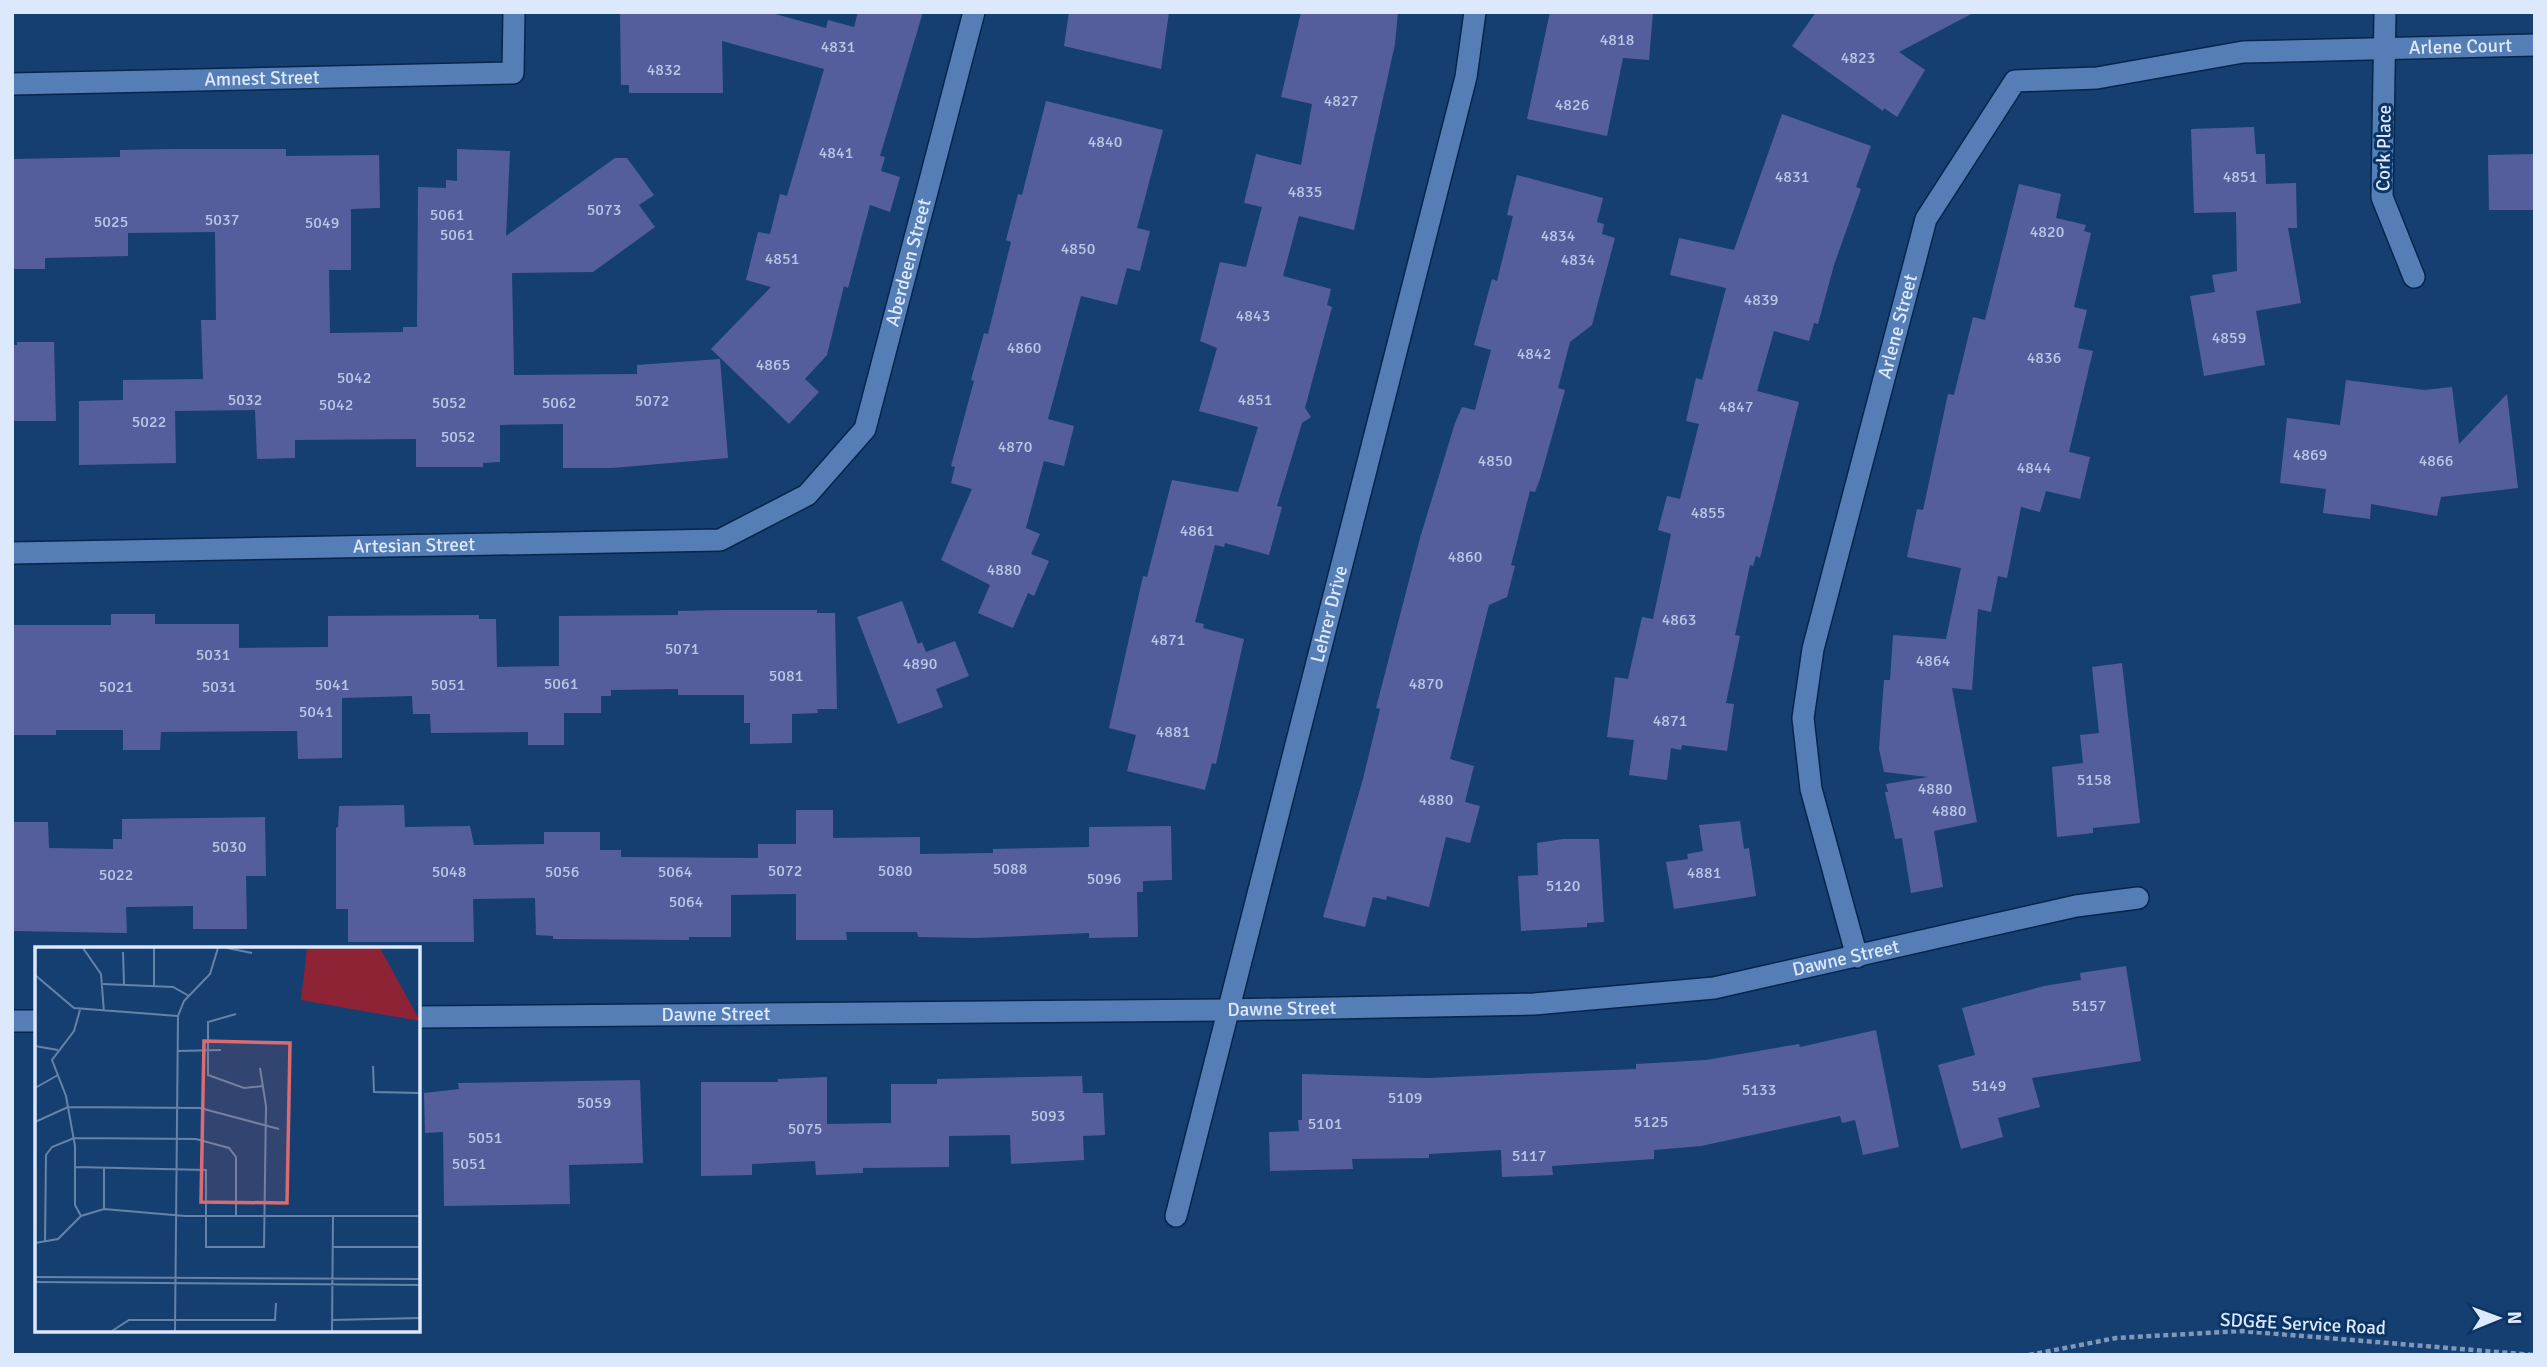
<svg xmlns="http://www.w3.org/2000/svg" width="2547" height="1367" viewBox="0 0 2547 1367" font-family="Signika,sans-serif">
<rect width="100%" height="100%" fill="#163f71"/>
<g fill="#555e9c">
<path d="M620,12H768L826,28L828,20L854,27L858,12H923L880,156L885,157L881,171L900,177L890,212L870,205L848,288L844,286L827,355L805,379L819,392L789,424L711,349L771,287L746,280L758,232L770,234L780,194L787,196L824,69L722,41L723,93H629V85H621Z"/>
<path d="M1069,12H1169L1161,69L1064,46Z"/>
<path d="M1301,12H1398L1395,44L1354,230L1299,216L1283,276L1331,289L1327,305L1332,307L1305,408L1311,417L1302,423L1277,506L1282,507L1269,555L1225,543L1224,547L1215,545L1195,622L1204,624L1203,628L1244,639L1216,764L1212,763L1205,790L1127,771L1136,735L1109,728L1143,576L1147,577L1172,480L1238,492L1258,427L1199,411L1217,348L1200,341L1220,262L1246,267L1262,207L1244,203L1256,154L1301,165L1312,104L1281,97Z"/>
<path d="M1550,12H1653L1649,60L1623,58L1607,136L1527,119Z"/>
<path d="M1816,12H1975L1899,52L1925,70L1897,117L1884,108L1883,111L1792,46Z"/>
<path d="M1046,101L1163,130L1137,228L1150,231L1140,271L1127,268L1117,305L1081,296L1048,419L1074,426L1064,466L1044,461L1026,528L1040,534L1031,554L1049,561L1034,596L1028,593L1013,628L978,613L990,585L941,560L972,489L951,483L955,467L951,466L974,381L971,380L984,333L988,334L1011,242L1006,240L1018,194L1022,195Z"/>
<path d="M1782,114L1871,146L1856,187L1861,189L1834,265L1818,324L1814,323L1809,341L1774,331L1757,391L1799,402L1760,558L1756,556L1753,566L1750,565L1735,635L1740,636L1726,703L1734,704L1727,751L1682,745L1681,750L1671,748L1667,780L1629,775L1634,740L1607,737L1615,677L1628,679L1642,617L1653,619L1671,534L1658,530L1667,496L1680,499L1699,424L1686,421L1696,378L1702,380L1726,288L1670,275L1679,238L1734,250Z"/>
<path d="M2254,127L2256,154H2265L2266,184L2296,183L2297,228H2288L2301,303L2256,311L2265,365L2204,376L2190,296L2215,292L2212,275L2237,271L2236,212L2194,213L2191,129Z"/>
<path d="M173,149H286V156L379,155L380,208L351,209V270H329L330,333L403,332V327H417L418,187L446,188V180L457,181V149L510,151L506,236L615,158H627L654,195L639,205L655,227L593,272L512,273L514,375L637,374V365L720,359L728,458L612,468H563V424L500,425V462L483,463V467H416V439L295,440V458L257,459L255,410L175,411L176,463L79,465V401L123,400V380L203,379L201,320H216L215,232L128,233V256L45,258V269H12V159L120,157V150Z"/>
<path d="M2535,154V210H2489L2488,155Z"/>
<path d="M1517,175L1603,198L1597,222L1604,224L1602,234L1615,238L1592,325L1570,342L1558,388L1565,390L1540,479L1535,492L1530,491L1511,565L1515,566L1507,597L1489,605L1450,759L1474,766L1465,802L1480,806L1470,843L1446,837L1429,907L1387,896L1386,900L1373,897L1365,927L1323,917L1363,779L1380,709L1376,708L1420,538L1455,423L1462,407L1475,410L1491,350L1474,345L1492,279L1497,281L1513,216L1507,215Z"/>
<path d="M2019,184L2061,194L2056,218L2086,225L2084,231L2091,233L2074,307L2087,310L2078,348L2093,351L2069,452L2090,457L2080,499L2046,491L2040,512L2021,507L2007,578L1998,576L1991,612L1978,609L1972,690L1952,688L1977,822L1934,831L1943,887L1911,893L1902,838L1895,839L1885,792H1888L1886,784L1928,777L1884,772L1879,749L1884,680H1890L1893,635L1946,639L1961,568L1907,557L1917,509L1923,510L1948,394L1954,395L1973,317L1985,320Z"/>
<path d="M17,342H54L56,421H12V345H17Z"/>
<path d="M2346,380L2424,390L2452,387L2459,444L2507,394L2518,488L2441,497L2437,516L2371,504L2370,519L2323,513L2326,489L2280,483L2287,418L2340,425Z"/>
<path d="M902,601L918,644L922,642L926,652L955,641L969,676L936,689L943,707L898,724L857,617Z"/>
<path d="M726,610H817V613H835L837,709H817L818,713L792,714V743L750,744V723H744V695H678V689L611,690V696H601V713H564V745H528V732L431,733L430,714H413L412,696L342,698V758L298,759L297,731L161,732L160,750H123V730H56V735H12V625H111V614H155V624H239V648L328,647V616L479,615V619H496L497,667L559,666V616L678,615V611Z"/>
<path d="M2122,663L2140,823L2093,828V833L2057,837L2052,767L2083,763L2080,735L2099,733L2092,667Z"/>
<path d="M404,805L405,827L470,826L474,845L544,844V832H600V850H621V857L758,858V844H796V810H833V838L920,837V854L993,853V849L1089,847V827L1171,826L1172,880L1143,881V892H1137L1138,937L1089,938V933L976,938L918,937L917,932H846L847,940H796V894L731,895V937H689V940L553,939V936L536,935L535,898L473,899L474,942H348V909H336V828L338,827L339,806Z"/>
<path d="M265,817L266,876H246L247,929H193V906L126,907L127,933L12,931V822H48L49,848L113,849V839H122V819Z"/>
<path d="M1740,821L1744,849L1749,848L1756,896L1674,909L1666,862L1688,859L1687,854L1703,851L1699,825Z"/>
<path d="M1563,839H1599L1604,922L1587,923V927L1521,931L1518,876L1538,875L1537,843Z"/>
<path d="M2126,966L2141,1061L2032,1078L2040,1107L1998,1118L2003,1137L1961,1149L1938,1065L1975,1055L1962,1008L2044,986L2081,980L2080,973Z"/>
<path d="M1876,1030L1899,1147L1863,1155L1855,1120L1842,1123L1840,1116L1701,1146L1654,1150V1159L1552,1166L1553,1175L1502,1177L1501,1150L1429,1154V1158L1352,1159L1353,1169L1270,1171L1269,1132L1299,1131L1298,1120H1302V1074L1428,1078L1636,1069V1064L1706,1060L1799,1044L1800,1047Z"/>
<path d="M1082,1076L1083,1093H1103L1105,1135L1083,1136L1084,1160L1011,1164L1010,1135L949,1136V1167L863,1168V1173L816,1175L815,1161L752,1164V1175L701,1176V1082H778V1079L827,1077V1124L891,1123V1084H937V1079Z"/>
<path d="M640,1080L643,1163L569,1165L570,1204L444,1206L443,1132L425,1133L424,1093L459,1089L458,1083Z"/>
</g>
<g fill="none" stroke-linecap="round" stroke-linejoin="round">
<defs>
<g id="minor">
<path d="M2385,12L2382,197L2414,277"/>
<path id="s1" d="M12,84L513,73L514,12"/>
<path id="s2" d="M12,553L720,540L807,495L865,429L974,12"/>
<path id="s3" d="M1857,957L1811,789L1803,718L1813,649L1926,219L2015,81L2097,78L2243,52L2535,45"/>
<path id="s4" d="M418,1017L1226,1010L1534,1004L1714,988L2076,906L2138,898"/>
<path d="M12,1021H37"/>
<path id="s5" d="M1176,1216L1466,77L1475,12"/>
</g>
</defs>
<use href="#minor" stroke="#06254b" stroke-width="24"/>
<path stroke="#7e98ba" stroke-width="4.5" stroke-dasharray="5 3.5" stroke-linecap="butt" d="M2029,1355L2116,1338L2242,1331L2534,1355"/>
<use href="#minor" stroke="#547eb5" stroke-width="21"/>
</g>
<g text-anchor="middle" dominant-baseline="central" stroke-width="6" stroke-linejoin="round" paint-order="stroke">
<g font-size="16" fill="#bac6e4">
<text x="1617" y="40">4818</text>
<text x="838" y="47">4831</text>
<text x="1858" y="58">4823</text>
<text x="664" y="70">4832</text>
<text x="1341" y="101">4827</text>
<text x="1572" y="105">4826</text>
<text x="1105" y="142">4840</text>
<text x="836" y="153">4841</text>
<text x="1792" y="177">4831</text>
<text x="2240" y="177">4851</text>
<text x="1305" y="192">4835</text>
<text x="604" y="210">5073</text>
<text x="447" y="215">5061</text>
<text x="222" y="220">5037</text>
<text x="111" y="222">5025</text>
<text x="322" y="223">5049</text>
<text x="2047" y="232">4820</text>
<text x="457" y="235">5061</text>
<text x="1558" y="236">4834</text>
<text x="1078" y="249">4850</text>
<text x="782" y="259">4851</text>
<text x="1578" y="260">4834</text>
<text x="1761" y="300">4839</text>
<text x="1253" y="316">4843</text>
<text x="2229" y="338">4859</text>
<text x="1024" y="348">4860</text>
<text x="1534" y="354">4842</text>
<text x="2044" y="358">4836</text>
<text x="773" y="365">4865</text>
<text x="354" y="378">5042</text>
<text x="245" y="400">5032</text>
<text x="1255" y="400">4851</text>
<text x="652" y="401">5072</text>
<text x="449" y="403">5052</text>
<text x="559" y="403">5062</text>
<text x="336" y="405">5042</text>
<text x="1736" y="407">4847</text>
<text x="149" y="422">5022</text>
<text x="458" y="437">5052</text>
<text x="1015" y="447">4870</text>
<text x="2310" y="455">4869</text>
<text x="1495" y="461">4850</text>
<text x="2436" y="461">4866</text>
<text x="2034" y="468">4844</text>
<text x="1708" y="513">4855</text>
<text x="1197" y="531">4861</text>
<text x="1465" y="557">4860</text>
<text x="1004" y="570">4880</text>
<text x="1679" y="620">4863</text>
<text x="1168" y="640">4871</text>
<text x="682" y="649">5071</text>
<text x="213" y="655">5031</text>
<text x="1933" y="661">4864</text>
<text x="920" y="664">4890</text>
<text x="786" y="676">5081</text>
<text x="561" y="684">5061</text>
<text x="1426" y="684">4870</text>
<text x="332" y="685">5041</text>
<text x="448" y="685">5051</text>
<text x="116" y="687">5021</text>
<text x="219" y="687">5031</text>
<text x="316" y="712">5041</text>
<text x="1670" y="721">4871</text>
<text x="1173" y="732">4881</text>
<text x="2094" y="780">5158</text>
<text x="1935" y="789">4880</text>
<text x="1436" y="800">4880</text>
<text x="1949" y="811">4880</text>
<text x="229" y="847">5030</text>
<text x="1010" y="869">5088</text>
<text x="785" y="871">5072</text>
<text x="895" y="871">5080</text>
<text x="449" y="872">5048</text>
<text x="562" y="872">5056</text>
<text x="675" y="872">5064</text>
<text x="1704" y="873">4881</text>
<text x="116" y="875">5022</text>
<text x="1104" y="879">5096</text>
<text x="1563" y="886">5120</text>
<text x="686" y="902">5064</text>
<text x="2089" y="1006">5157</text>
<text x="1989" y="1086">5149</text>
<text x="1759" y="1090">5133</text>
<text x="1405" y="1098">5109</text>
<text x="594" y="1103">5059</text>
<text x="1048" y="1116">5093</text>
<text x="1651" y="1122">5125</text>
<text x="1325" y="1124">5101</text>
<text x="805" y="1129">5075</text>
<text x="485" y="1138">5051</text>
<text x="1529" y="1156">5117</text>
<text x="469" y="1164">5051</text>
</g>
<g font-size="19" fill="#dce9fc" stroke="#0a3465">
<text stroke="none"><textPath href="#s3" startOffset="1372">Arlene Court</textPath></text>
<text stroke="none"><textPath href="#s1" startOffset="250">Amnest Street</textPath></text>
<text transform="translate(2384 148) rotate(-89)">Cork Place</text>
<text stroke="none"><textPath href="#s2" startOffset="1066">Aberdeen Street</textPath></text>
<text stroke="none"><textPath href="#s3" startOffset="649">Arlene Street</textPath></text>
<text stroke="none"><textPath href="#s2" startOffset="402">Artesian Street</textPath></text>
<text stroke="none"><textPath href="#s5" startOffset="621">Lehrer Drive</textPath></text>
<text stroke="none"><textPath href="#s4" startOffset="1432">Dawne Street</textPath></text>
<text stroke="none"><textPath href="#s4" startOffset="864">Dawne Street</textPath></text>
<text stroke="none"><textPath href="#s4" startOffset="298">Dawne Street</textPath></text>
<text transform="translate(2303 1324) rotate(3)">SDG&amp;E Service Road</text>
</g>
</g>
<g transform="translate(35 947)">
<rect width="385" height="385" fill="#163f71"/>
<path d="M272,1H345L385,74L266,53Z" fill="#8f2336"/>
<path fill="none" stroke="#6583a9" stroke-width="2" d="M48,1L66,27L69,65M119,1V40M192,1L217,6M88,5L89,37M0,28L39,61L143,69M68,37L138,40L154,49M45,63L39,84L17,113L31,149L40,199V258L46,269M201,67L173,75V128L209,141L228,139M0,99L23,103M143,104L186,103M338,119L339,145L385,146M0,141L23,128M0,175L33,160L165,161L244,182M40,220L171,223V300H229L231,159L225,121M69,262V220M10,295L11,208L17,200L39,191L161,192L194,201L201,210V270M0,296L23,292L46,269L69,262L150,269H385M298,300H385M0,330L385,332M0,335L385,338M297,373L385,371M77,384L94,373H240L241,356M140,384L143,69L149,54L175,27L183,1M297,384L298,269"/>
<path fill="#d86c72" fill-opacity="0.15" stroke="#d86c72" stroke-width="3.5" d="M169,94L255,96L252,256L166,255Z"/>
<rect width="385" height="385" fill="none" stroke="#dce9fc" stroke-width="3.5"/>
</g>
<rect width="2547" height="1367" fill="none" stroke="#dce9fc" stroke-width="28"/>
<g transform="translate(2498 1318) rotate(89)" stroke="#0a3465" stroke-width="5" paint-order="stroke">
<path d="M0-5L12 26L0 18L-12 26Z" fill="#dce9fc"/>
<text y="-10" font-size="19" font-weight="bold" text-anchor="middle" fill="#dce9fc">N</text>
</g>
</svg>
